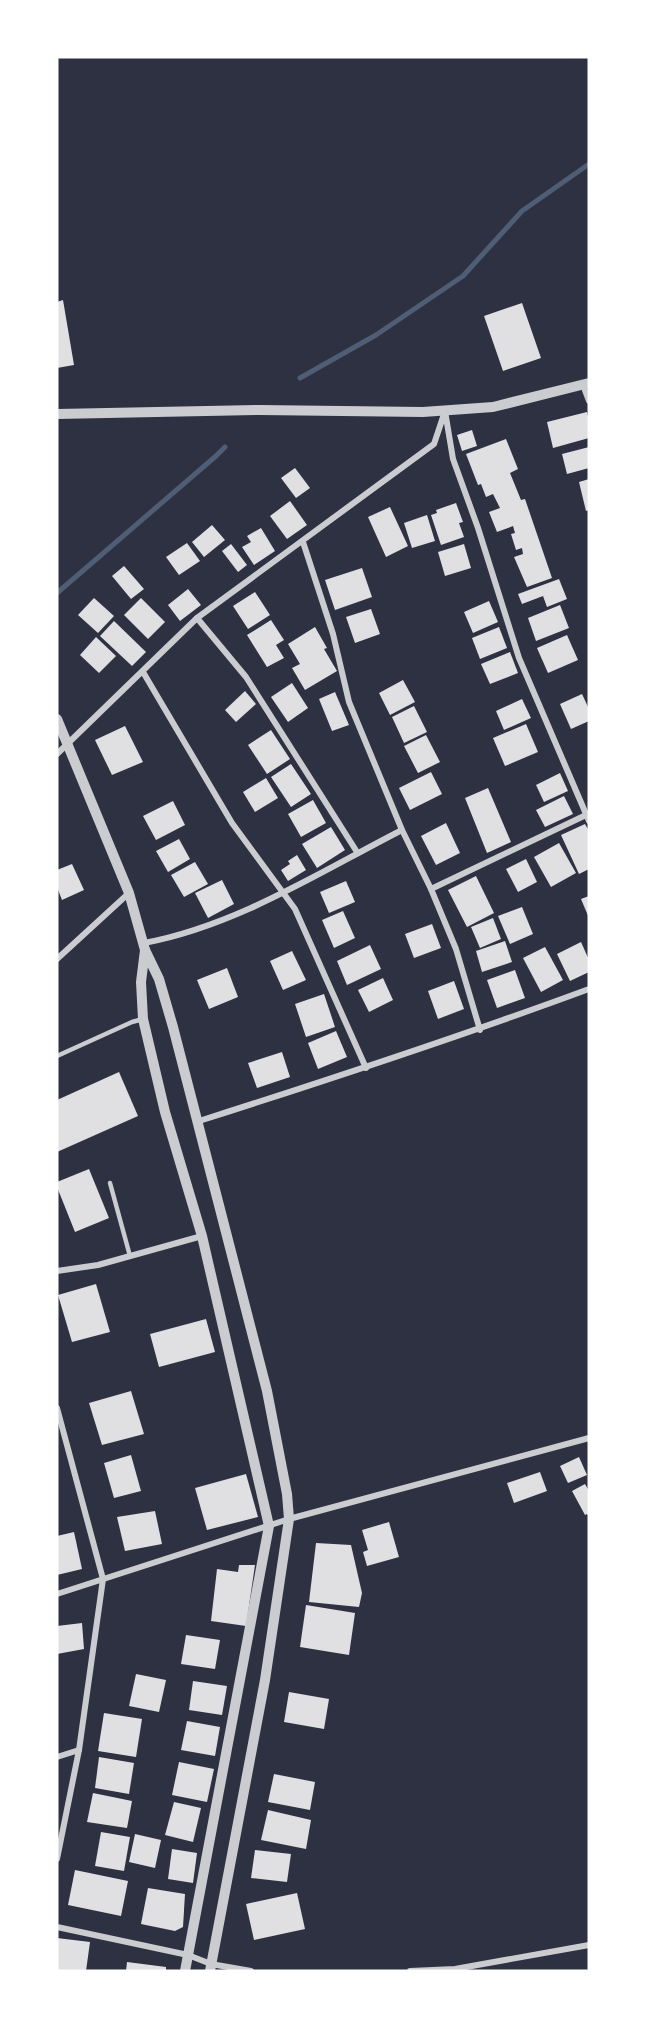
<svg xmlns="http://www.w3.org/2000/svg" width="646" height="2028" viewBox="0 0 646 2028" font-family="Lora,serif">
<rect width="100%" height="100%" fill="#2d3142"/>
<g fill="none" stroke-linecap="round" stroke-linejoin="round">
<g stroke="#4f5d75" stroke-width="5">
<path d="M300,378L376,335L463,276L522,211L589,164"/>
<path d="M57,593L216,456L225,447"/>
</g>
</g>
<g fill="#e0e0e3">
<path d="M63,300L74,365L57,368V302Z"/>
<path d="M522,303L541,358L503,371L484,316Z"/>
<path d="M587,412L589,421V438L553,448L547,422Z"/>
<path d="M472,430L477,446L462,451L457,435Z"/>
<path d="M506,439L518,469L510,473L521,500L525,499L552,578L527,587L514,557L523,554L522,548L516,550L511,534L515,533L513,526L497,532L489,512L500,508L493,494L486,497L481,484L478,485L466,454Z"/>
<path d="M589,447V468L567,474L562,454Z"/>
<path d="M295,468L310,488L296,498L281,478Z"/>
<path d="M589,479V510L586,511L579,482Z"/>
<path d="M290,501L307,525L287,539L270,516Z"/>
<path d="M456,503L463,522L459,523L464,537L441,545L431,515L437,513L436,510Z"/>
<path d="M390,507L408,546L386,557L368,517Z"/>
<path d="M427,515L435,541L412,548L404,523Z"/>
<path d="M212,525L225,540L204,557L192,542Z"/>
<path d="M261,528L275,551L254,565L242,547L251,542L247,536Z"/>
<path d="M187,543L200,561L179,575L166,557Z"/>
<path d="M231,544L247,565L238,572L222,551Z"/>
<path d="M464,544L471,568L445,576L438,552Z"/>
<path d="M124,566L144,589L131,599L112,576Z"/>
<path d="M362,568L372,597L335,610L325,580Z"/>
<path d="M559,579L567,599L547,607L543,596L522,604L518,594Z"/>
<path d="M188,589L201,605L180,621L168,605Z"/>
<path d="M255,592L270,615L248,629L233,606Z"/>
<path d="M94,598L114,616L98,633L78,615Z"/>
<path d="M141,598L165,622L148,639L124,615Z"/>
<path d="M489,601L498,622L473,633L464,612Z"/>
<path d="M560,605L569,628L536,641L528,618Z"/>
<path d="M371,609L380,634L355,643L346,617Z"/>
<path d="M271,620L284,640L276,645L284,658L267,667L247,635Z"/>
<path d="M114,621L146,652L132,666L100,636Z"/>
<path d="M315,627L327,648L324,649L337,671L305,690L292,668L300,664L288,644Z"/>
<path d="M499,627L507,648L480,659L472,638Z"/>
<path d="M567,635L578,660L548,673L537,648Z"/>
<path d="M96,637L116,656L99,673L80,655Z"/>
<path d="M510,652L518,673L490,684L481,664Z"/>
<path d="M403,680L415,702L390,715L379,693Z"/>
<path d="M292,683L308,708L288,722L271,697Z"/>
<path d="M245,691L256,704L236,722L225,710Z"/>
<path d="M335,692L349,725L332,731L319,699Z"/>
<path d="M582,694L589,709V721L571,729L560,704Z"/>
<path d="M522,699L531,718L504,730L496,711Z"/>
<path d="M414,706L427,732L404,743L392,717Z"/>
<path d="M526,724L538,752L505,766L493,738Z"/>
<path d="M125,726L143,762L112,775L95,740Z"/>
<path d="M271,730L290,759L267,774L248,745Z"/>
<path d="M426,735L440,762L418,773L404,746Z"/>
<path d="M291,764L311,794L291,807L271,777Z"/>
<path d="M431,772L442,794L410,810L399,788Z"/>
<path d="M560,773L568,791L544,802L536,785Z"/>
<path d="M266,778L278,798L255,812L243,792Z"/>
<path d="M488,788L511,842L487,853L465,798Z"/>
<path d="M564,796L573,814L545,827L536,810Z"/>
<path d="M313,800L326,823L301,837L288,814Z"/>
<path d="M173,801L185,825L156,840L143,816Z"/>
<path d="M446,823L460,853L436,865L421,836Z"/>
<path d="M585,824L589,831V869L579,874L561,835Z"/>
<path d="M331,827L345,850L317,868L302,844Z"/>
<path d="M179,839L190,859L168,872L156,851Z"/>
<path d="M559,843L576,873L551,887L534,857Z"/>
<path d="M297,855L306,870L288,881L281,870L290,864L288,861Z"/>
<path d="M526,859L537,882L518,892L506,869Z"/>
<path d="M195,862L208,884L184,897L171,875Z"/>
<path d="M72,864L84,890L62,900L57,887V870Z"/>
<path d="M476,876L494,913L467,927L448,890Z"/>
<path d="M222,880L234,904L208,918L195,893Z"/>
<path d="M346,881L355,902L329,913L320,892Z"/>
<path d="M589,896V918L581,899Z"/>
<path d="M522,907L533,934L510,944L498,916Z"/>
<path d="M343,911L355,938L334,948L322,920Z"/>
<path d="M493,918L501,939L480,948L471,927Z"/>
<path d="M432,924L441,948L414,958L405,934Z"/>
<path d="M505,941L512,962L482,972L476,951Z"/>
<path d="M581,942L589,960V972L570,981L557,954Z"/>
<path d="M370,945L381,969L347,985L337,961Z"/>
<path d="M545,947L563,980L541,992L523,958Z"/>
<path d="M292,951L306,980L283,990L270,961Z"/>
<path d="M227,968L238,997L209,1009L197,980Z"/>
<path d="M515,970L525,998L497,1008L487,980Z"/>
<path d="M383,978L393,1000L369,1012L358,990Z"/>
<path d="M454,981L464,1009L438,1019L428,991Z"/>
<path d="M324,994L335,1027L306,1037L295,1004Z"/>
<path d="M336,1031L347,1057L318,1069L308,1043Z"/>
<path d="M282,1052L290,1077L257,1088L248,1063Z"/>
<path d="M119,1072L138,1116L57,1152V1100Z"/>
<path d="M89,1169L109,1218L75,1232L57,1187V1182Z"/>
<path d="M96,1284L110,1332L72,1342L58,1295Z"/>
<path d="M206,1319L215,1352L159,1367L150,1334Z"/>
<path d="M131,1391L144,1434L102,1445L89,1403Z"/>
<path d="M131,1455L141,1491L114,1498L104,1463Z"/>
<path d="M579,1457L587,1475L568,1483L560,1466Z"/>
<path d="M540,1472L547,1491L514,1503L507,1483Z"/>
<path d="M246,1474L258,1517L207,1530L195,1488Z"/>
<path d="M585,1484L589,1491V1516L587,1514L585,1515L572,1491Z"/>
<path d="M155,1511L162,1544L125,1551L117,1517Z"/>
<path d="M389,1522L399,1557L367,1566L363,1552L368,1550L362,1530Z"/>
<path d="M74,1532L82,1569L57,1575V1536Z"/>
<path d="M316,1543L351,1545L362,1593L359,1607L309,1602Z"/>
<path d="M239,1565H255L246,1626L211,1621L217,1569L238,1572Z"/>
<path d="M306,1605L355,1613L349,1655L300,1647Z"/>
<path d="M82,1623L84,1649L57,1654V1626Z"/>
<path d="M186,1635L220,1640L215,1669L181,1664Z"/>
<path d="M136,1674L166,1680L159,1712L129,1706Z"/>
<path d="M193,1681L227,1686L222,1715L189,1710Z"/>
<path d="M289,1692L329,1699L324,1729L284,1722Z"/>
<path d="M104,1713L142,1719L136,1757L98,1751Z"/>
<path d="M187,1721L220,1727L215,1756L181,1750Z"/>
<path d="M99,1757L134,1763L129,1794L95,1788Z"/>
<path d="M179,1762L214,1769L207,1802L172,1795Z"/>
<path d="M274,1774L315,1782L310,1810L268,1802Z"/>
<path d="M93,1793L132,1801L127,1828L87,1822Z"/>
<path d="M174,1802L201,1808L193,1842L165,1835Z"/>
<path d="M268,1810L311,1820L306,1849L261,1840Z"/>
<path d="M101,1832L130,1837L124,1871L95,1866Z"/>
<path d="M135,1834L161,1840L155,1868L129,1862Z"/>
<path d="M172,1849L197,1853L193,1883L168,1879Z"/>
<path d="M255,1850L291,1854L287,1882L251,1878Z"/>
<path d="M75,1870L128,1881L121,1916L68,1905Z"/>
<path d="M148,1888L185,1894L183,1927L175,1931L141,1924Z"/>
<path d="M297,1893L305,1929L254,1940L246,1904Z"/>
<path d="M57,1938L90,1942L86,1971H57Z"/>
<path d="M127,1962L166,1967V1971H126Z"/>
</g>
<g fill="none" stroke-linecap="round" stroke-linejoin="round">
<g stroke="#caccd0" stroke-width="4.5">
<path d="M57,1056L132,1022L143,1019"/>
<path d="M110,1183L130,1256"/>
</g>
<g stroke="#caccd0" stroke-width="6">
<path d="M583,385L589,401"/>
<path d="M445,411L453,459L478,528L519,658L589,821"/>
<path d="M303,542L333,634L349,702L402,830L431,889L456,949L480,1030"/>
<path d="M197,618L246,677L357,852"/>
<path d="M143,672L232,823L295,909L366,1068"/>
<path d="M57,754L197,618L434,444L445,411"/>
<path d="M431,889L586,815"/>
<path d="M144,943C236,926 320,872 402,830"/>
<path d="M57,959L129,893"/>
<path d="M196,1122C328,1080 459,1037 589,989"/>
<path d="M57,1271L98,1265L202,1236"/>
<path d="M57,1408L103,1579L79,1750L57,1859"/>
<path d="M57,1594L289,1519L589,1438"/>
<path d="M57,1757L79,1750"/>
<path d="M57,1927L188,1955L211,1964L251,1971"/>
<path d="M410,1971L455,1969L589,1945"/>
</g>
<g stroke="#caccd0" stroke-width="10">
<path d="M57,414L260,410L423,412L493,407L589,383"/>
<path d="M57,719L129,893L145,950"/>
<path d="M185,1971L269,1526L202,1236L165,1112L143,1019L141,982L145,950L159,979L173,1027L267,1391L287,1494L289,1519L265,1680L210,1971"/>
</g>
</g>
<rect width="646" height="2028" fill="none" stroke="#ffffff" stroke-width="117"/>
</svg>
